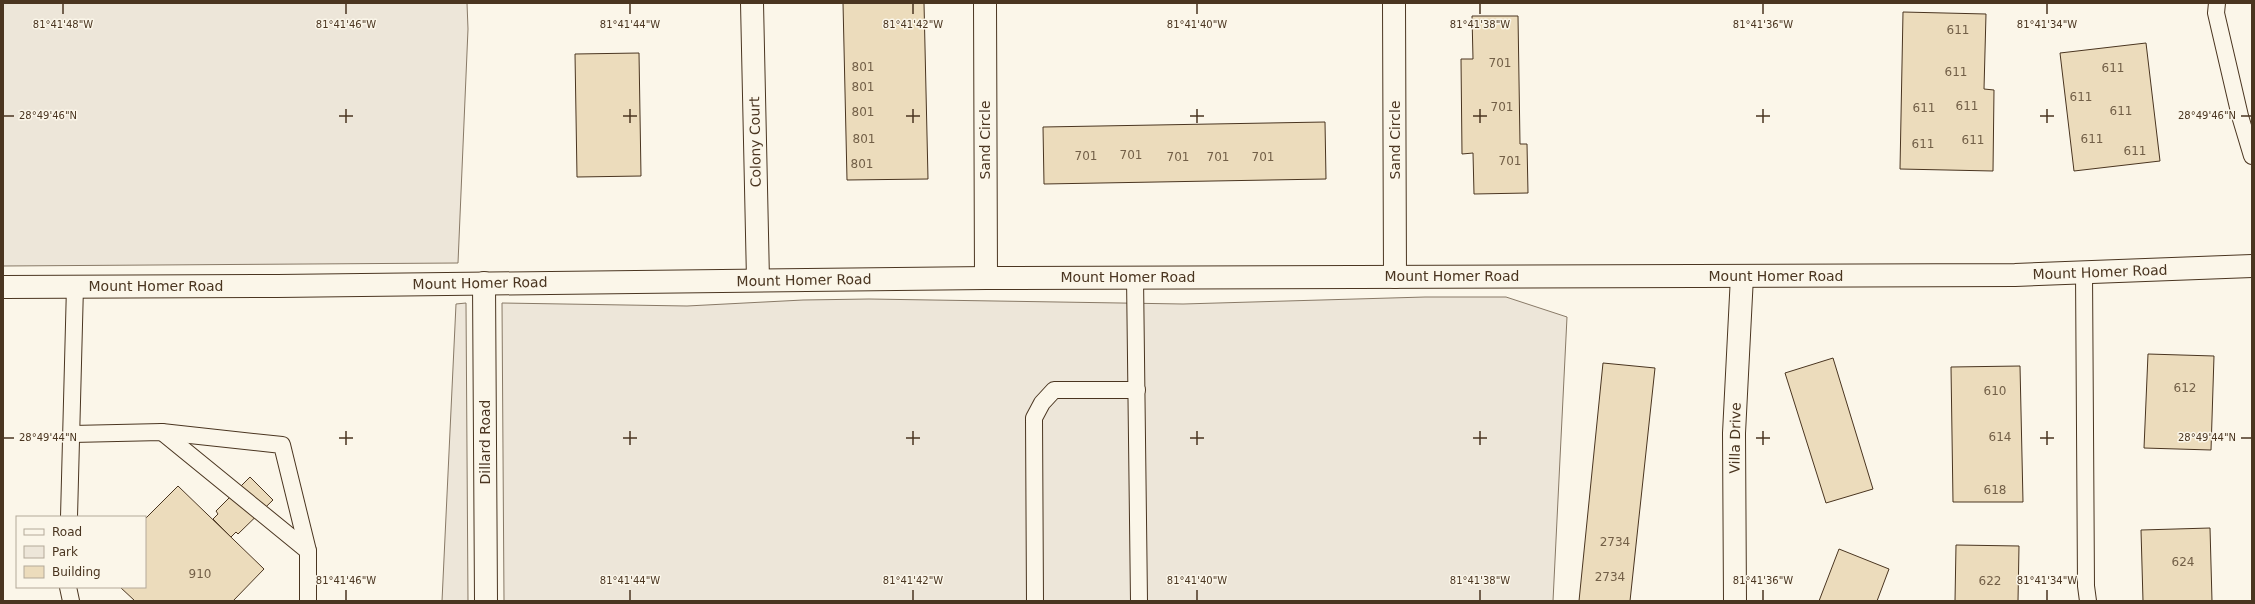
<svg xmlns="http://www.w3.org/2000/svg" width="2255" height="604" viewBox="0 0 2255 604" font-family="'DejaVu Sans',sans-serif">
<rect width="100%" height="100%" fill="#fbf6e9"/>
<g fill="#ede6d9" stroke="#887966">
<path d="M3,3H467L468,29L458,263L3,266Z"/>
<path d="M1425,297H1506L1567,317L1553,601H504L502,303L687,306L803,300L869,299L1183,304Z"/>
<path d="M466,303L468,601H442L456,304Z"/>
</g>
<g fill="#ecdcbc" stroke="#4a3520">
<path d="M843,3H924L928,179L847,180Z"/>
<path d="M1903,12L1986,14L1984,89L1994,90L1993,171L1900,169Z"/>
<path d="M1472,16H1518L1520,144H1527L1528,193L1474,194L1473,153L1462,154L1461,59H1473Z"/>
<path d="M2146,43L2160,161L2074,171L2060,53Z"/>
<path d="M639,53L641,176L577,177L575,54Z"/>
<path d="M1325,122L1326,179L1044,184L1043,127Z"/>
<path d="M2148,354L2214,356L2211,450L2144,448Z"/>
<path d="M1833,358L1873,489L1826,503L1785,373Z"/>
<path d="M1603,363L1655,368L1630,601H1579Z"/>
<path d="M2020,366L2023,502H1953L1951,367Z"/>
<path d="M250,477L273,500L238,534L236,532L231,537L213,519L218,514L216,511Z"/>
<path d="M178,486L264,569L233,601H135L120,587H145V519Z"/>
<path d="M2210,528L2212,601H2143L2141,530Z"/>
<path d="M1956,545L2019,546L2018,601H1955Z"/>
<path d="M1839,549L1889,569L1877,601H1819Z"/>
</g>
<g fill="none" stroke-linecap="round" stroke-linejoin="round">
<defs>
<g id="lane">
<path d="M2217,3L2216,13L2240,116L2252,156"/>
<path d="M2084,272L2086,586L2088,601"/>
<path d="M1135,277L1139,601"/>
<path d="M162,432L308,551"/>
<path d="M72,434L162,432L282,445L308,551V601"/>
<path d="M69,517L75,286"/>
<path d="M68,587L71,601"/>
<path d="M1035,601L1034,418L1042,403L1054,390H1137"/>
</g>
<g id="street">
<path d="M752,3L758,280"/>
<path d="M985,3L986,278"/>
<path d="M1394,3L1395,277"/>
<path d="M1735,601L1734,433L1742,276"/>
</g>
<g id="secondary">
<path d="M484,283L486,601"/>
<path d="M3,287L277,286L986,278L2015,275L2252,266"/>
</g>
</defs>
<use href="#lane" stroke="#4a3520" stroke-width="18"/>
<use href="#street" stroke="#4a3520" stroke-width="24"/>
<use href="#secondary" stroke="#4a3520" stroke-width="24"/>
<use href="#lane" stroke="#fbf6e9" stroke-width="16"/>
<use href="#street" stroke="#fbf6e9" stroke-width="22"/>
<use href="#secondary" stroke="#fbf6e9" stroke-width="22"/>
</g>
<path fill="none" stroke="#4a3520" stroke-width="1.5" d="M63,4V14M346,4V14M630,4V14M913,4V14M1197,4V14M1480,4V14M1763,4V14M2047,4V14M346,109V123M630,109V123M913,109V123M1197,109V123M1480,109V123M1763,109V123M2047,109V123M4,116H14M339,116H353M623,116H637M906,116H920M1190,116H1204M1473,116H1487M1756,116H1770M2040,116H2054M2241,116H2251M346,431V445M630,431V445M913,431V445M1197,431V445M1480,431V445M1763,431V445M2047,431V445M4,438H14M339,438H353M623,438H637M906,438H920M1190,438H1204M1473,438H1487M1756,438H1770M2040,438H2054M2241,438H2251M346,590V600M630,590V600M913,590V600M1197,590V600M1480,590V600M1763,590V600M2047,590V600"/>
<g text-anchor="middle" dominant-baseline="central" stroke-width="3" stroke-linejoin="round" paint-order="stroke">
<g font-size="12" fill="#725f47">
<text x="1958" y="30">611</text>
<text x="1500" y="63">701</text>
<text x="863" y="67">801</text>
<text x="2113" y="68">611</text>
<text x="1956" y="72">611</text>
<text x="863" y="87">801</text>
<text x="2081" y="97">611</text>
<text x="1967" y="106">611</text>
<text x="1502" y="107">701</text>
<text x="1924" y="108">611</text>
<text x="2121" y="111">611</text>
<text x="863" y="112">801</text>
<text x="864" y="139">801</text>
<text x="2092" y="139">611</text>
<text x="1973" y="140">611</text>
<text x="1923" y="144">611</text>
<text x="2135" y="151">611</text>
<text x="1131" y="155">701</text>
<text x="1086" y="156">701</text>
<text x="1178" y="157">701</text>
<text x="1218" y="157">701</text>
<text x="1263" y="157">701</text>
<text x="1510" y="161">701</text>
<text x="862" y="164">801</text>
<text x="2185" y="388">612</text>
<text x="1995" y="391">610</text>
<text x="2000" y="437">614</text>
<text x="1995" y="490">618</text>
<text x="1615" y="542">2734</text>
<text x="2183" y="562">624</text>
<text x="200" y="574">910</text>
<text x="1610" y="577">2734</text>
<text x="1990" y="581">622</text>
</g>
<g font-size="14" fill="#4a3520" stroke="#fbf6e9">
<text transform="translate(985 140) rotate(-90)">Sand Circle</text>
<text transform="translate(1395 140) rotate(-90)">Sand Circle</text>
<text transform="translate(755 142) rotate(-91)">Colony Court</text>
<text transform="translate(2100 272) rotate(-2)">Mount Homer Road</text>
<text x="1452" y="276">Mount Homer Road</text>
<text x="1776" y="276">Mount Homer Road</text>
<text x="1128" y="277">Mount Homer Road</text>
<text transform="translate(804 280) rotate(-1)">Mount Homer Road</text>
<text transform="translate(480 283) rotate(-1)">Mount Homer Road</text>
<text x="156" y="286">Mount Homer Road</text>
<text transform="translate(1735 438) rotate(-89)">Villa Drive</text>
<text transform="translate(485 442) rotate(-90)">Dillard Road</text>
</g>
</g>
<g font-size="10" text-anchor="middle" fill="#4a3520" stroke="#fbf6e9" stroke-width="3" stroke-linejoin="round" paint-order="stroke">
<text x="63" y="28">81°41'48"W</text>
<text x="346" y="28">81°41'46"W</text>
<text x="630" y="28">81°41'44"W</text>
<text x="913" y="28">81°41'42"W</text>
<text x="1197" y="28">81°41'40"W</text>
<text x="1480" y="28">81°41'38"W</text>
<text x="1763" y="28">81°41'36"W</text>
<text x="2047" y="28">81°41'34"W</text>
<text x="48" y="119">28°49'46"N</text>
<text x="2207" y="119">28°49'46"N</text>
<text x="48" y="441">28°49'44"N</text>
<text x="2207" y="441">28°49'44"N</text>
<text x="346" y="584">81°41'46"W</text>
<text x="630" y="584">81°41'44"W</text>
<text x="913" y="584">81°41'42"W</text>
<text x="1197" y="584">81°41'40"W</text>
<text x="1480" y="584">81°41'38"W</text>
<text x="1763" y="584">81°41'36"W</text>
<text x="2047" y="584">81°41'34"W</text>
</g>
<rect width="2255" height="604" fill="none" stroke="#4a3520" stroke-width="8"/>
<rect x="16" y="516" width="130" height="72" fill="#fbf6e9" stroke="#b4a999"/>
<rect x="24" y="529" width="20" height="6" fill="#fbf6e9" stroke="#b4a999"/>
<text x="52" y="536" font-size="12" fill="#4a3520">Road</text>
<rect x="24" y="546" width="20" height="12" fill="#ede6d9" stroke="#b4a999"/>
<text x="52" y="556" font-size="12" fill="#4a3520">Park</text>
<rect x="24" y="566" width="20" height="12" fill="#ecdcbc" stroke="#b4a999"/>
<text x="52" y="576" font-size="12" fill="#4a3520">Building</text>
</svg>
